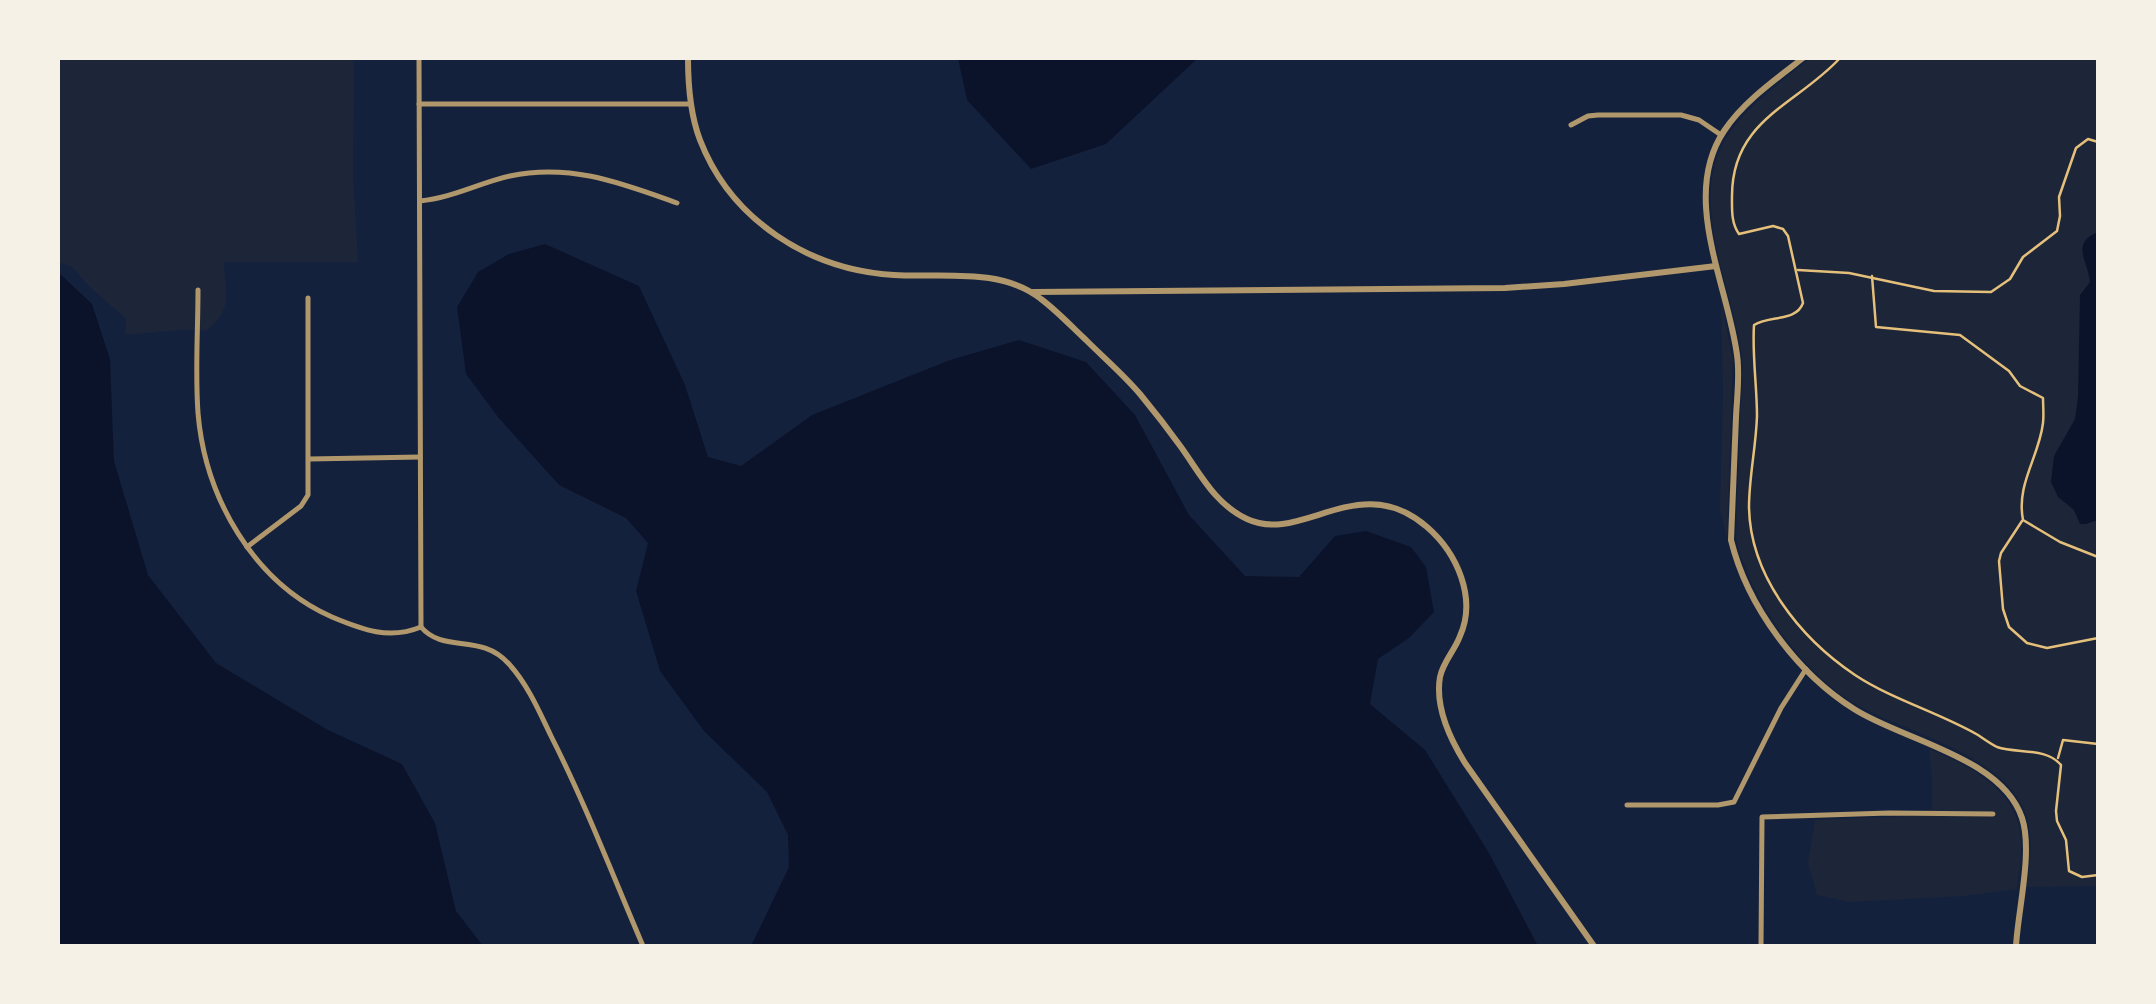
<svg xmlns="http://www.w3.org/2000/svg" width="2156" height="1004" viewBox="0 0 2156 1004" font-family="Poppins,sans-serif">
<rect width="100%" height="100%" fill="#14213d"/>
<g fill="#1d2539">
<path d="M58,58H354L353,177L358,262H224C225,291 234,312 205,331C178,327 152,335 125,334L126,319L89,286L72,267L58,262Z"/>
<path d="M1810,58H2098V886L2026,887C2029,868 2033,846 2029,826C2016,757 1914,736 1861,707C1805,678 1750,600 1736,539C1737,499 1739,458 1740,418C1741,398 1744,376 1742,357C1738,324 1727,293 1719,260C1694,146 1727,126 1810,58Z"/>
<path d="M1721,300L1733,361L1727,539L1720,510L1723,394Z"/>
<path d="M1929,749C1966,764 2014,788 2020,832C2023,850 2019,871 2017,889L1964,896L1849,902L1817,895L1808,863L1815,820L1910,816L1932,809V777Z"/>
</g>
<g fill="#0b132b">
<path d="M958,58H1198L1106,144L1031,169L967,100Z"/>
<path d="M2098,232V520L2086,524H2080L2074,510L2058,497L2051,482L2054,456L2075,419L2078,397L2080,295L2090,282C2088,261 2070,243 2098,232Z"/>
<path d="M545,244L639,286L685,385L708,457L741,466L812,415L950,360L1019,340L1086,362L1135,415L1189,515L1245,576L1299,577L1335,536L1366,531L1411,547L1426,567L1434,612L1409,638L1378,659L1370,704L1425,750L1489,853L1538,946H751L789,867L788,835L767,792L704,731L660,671L636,591L648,543L626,518L559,485L498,417L466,374L457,307L478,272L509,254Z"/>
<path d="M58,272L92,304L110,359L114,461L148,575L216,663L328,730L402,764L435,823L456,911L483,946H58Z"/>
</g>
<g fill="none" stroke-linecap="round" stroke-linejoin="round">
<g stroke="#e5c07b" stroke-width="2.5">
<path d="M1840,58C1797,105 1732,119 1732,196C1732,209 1731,223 1739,234L1773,226L1783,229L1788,236L1803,303C1796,322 1770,315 1754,325C1752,355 1757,386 1757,416C1756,447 1749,477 1749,507C1750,576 1800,638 1855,675C1893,700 1938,712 1978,735C1984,739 1991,744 1997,747C2017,754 2046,747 2061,765L2056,811L2057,821L2066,840L2069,871L2082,877L2098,875"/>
<path d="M1798,270L1849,273L1934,291L1991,292L2010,279L2023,257L2057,231L2060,216L2059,197L2076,148L2088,139L2098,142"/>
<path d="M1872,276L1876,327L1960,335L2009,371L2020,386L2043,398C2043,406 2044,415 2043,423C2039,457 2016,484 2023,520L2060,542L2098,557"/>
<path d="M2022,521L2001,553L1999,561L2003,609L2009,627L2027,643L2047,648L2098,638"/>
<path d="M2058,758L2063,740L2098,744"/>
</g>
<g stroke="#b1986c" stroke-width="5">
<path d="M419,58L421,627"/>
<path d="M419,104H691"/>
<path d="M1571,125L1588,116L1598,115H1681L1699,120L1721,135"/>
<path d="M420,201C452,198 479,183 510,176C570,163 621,183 677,203"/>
<path d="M198,290C198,330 195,372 198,413C205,497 253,582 332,617C363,630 389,640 421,627"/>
<path d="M309,459L420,457"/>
<path d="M247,547L301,506L308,495V298"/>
<path d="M421,627C444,654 480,632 509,664C528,685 539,711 551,736C586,805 613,876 643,946"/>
<path d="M1627,805H1718L1734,802L1781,708L1806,669"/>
<path d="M1761,946L1762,817L1889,813L1993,814"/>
</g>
<g stroke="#b1986c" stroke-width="6">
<path d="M688,58C688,84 690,114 700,140C731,220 809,270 894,275C941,278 1001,267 1041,299C1057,311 1071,326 1086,340C1104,358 1123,374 1140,394C1154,411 1168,429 1181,447C1201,475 1215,504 1247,519C1302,545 1359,468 1427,527C1457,553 1477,598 1460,636C1455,650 1443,662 1440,677C1435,706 1450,739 1465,763L1594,946"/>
<path d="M1803,58C1776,79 1743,102 1724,131C1680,197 1728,285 1737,355C1740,375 1737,396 1736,417C1734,458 1733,499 1731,540C1747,606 1797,673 1854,709C1902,740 2002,757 2022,818C2033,851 2018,910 2016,946"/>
<path d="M1033,292L1505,288L1564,284L1716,266"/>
</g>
</g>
<rect width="2156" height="1004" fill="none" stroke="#f6f1e7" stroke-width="120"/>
</svg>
